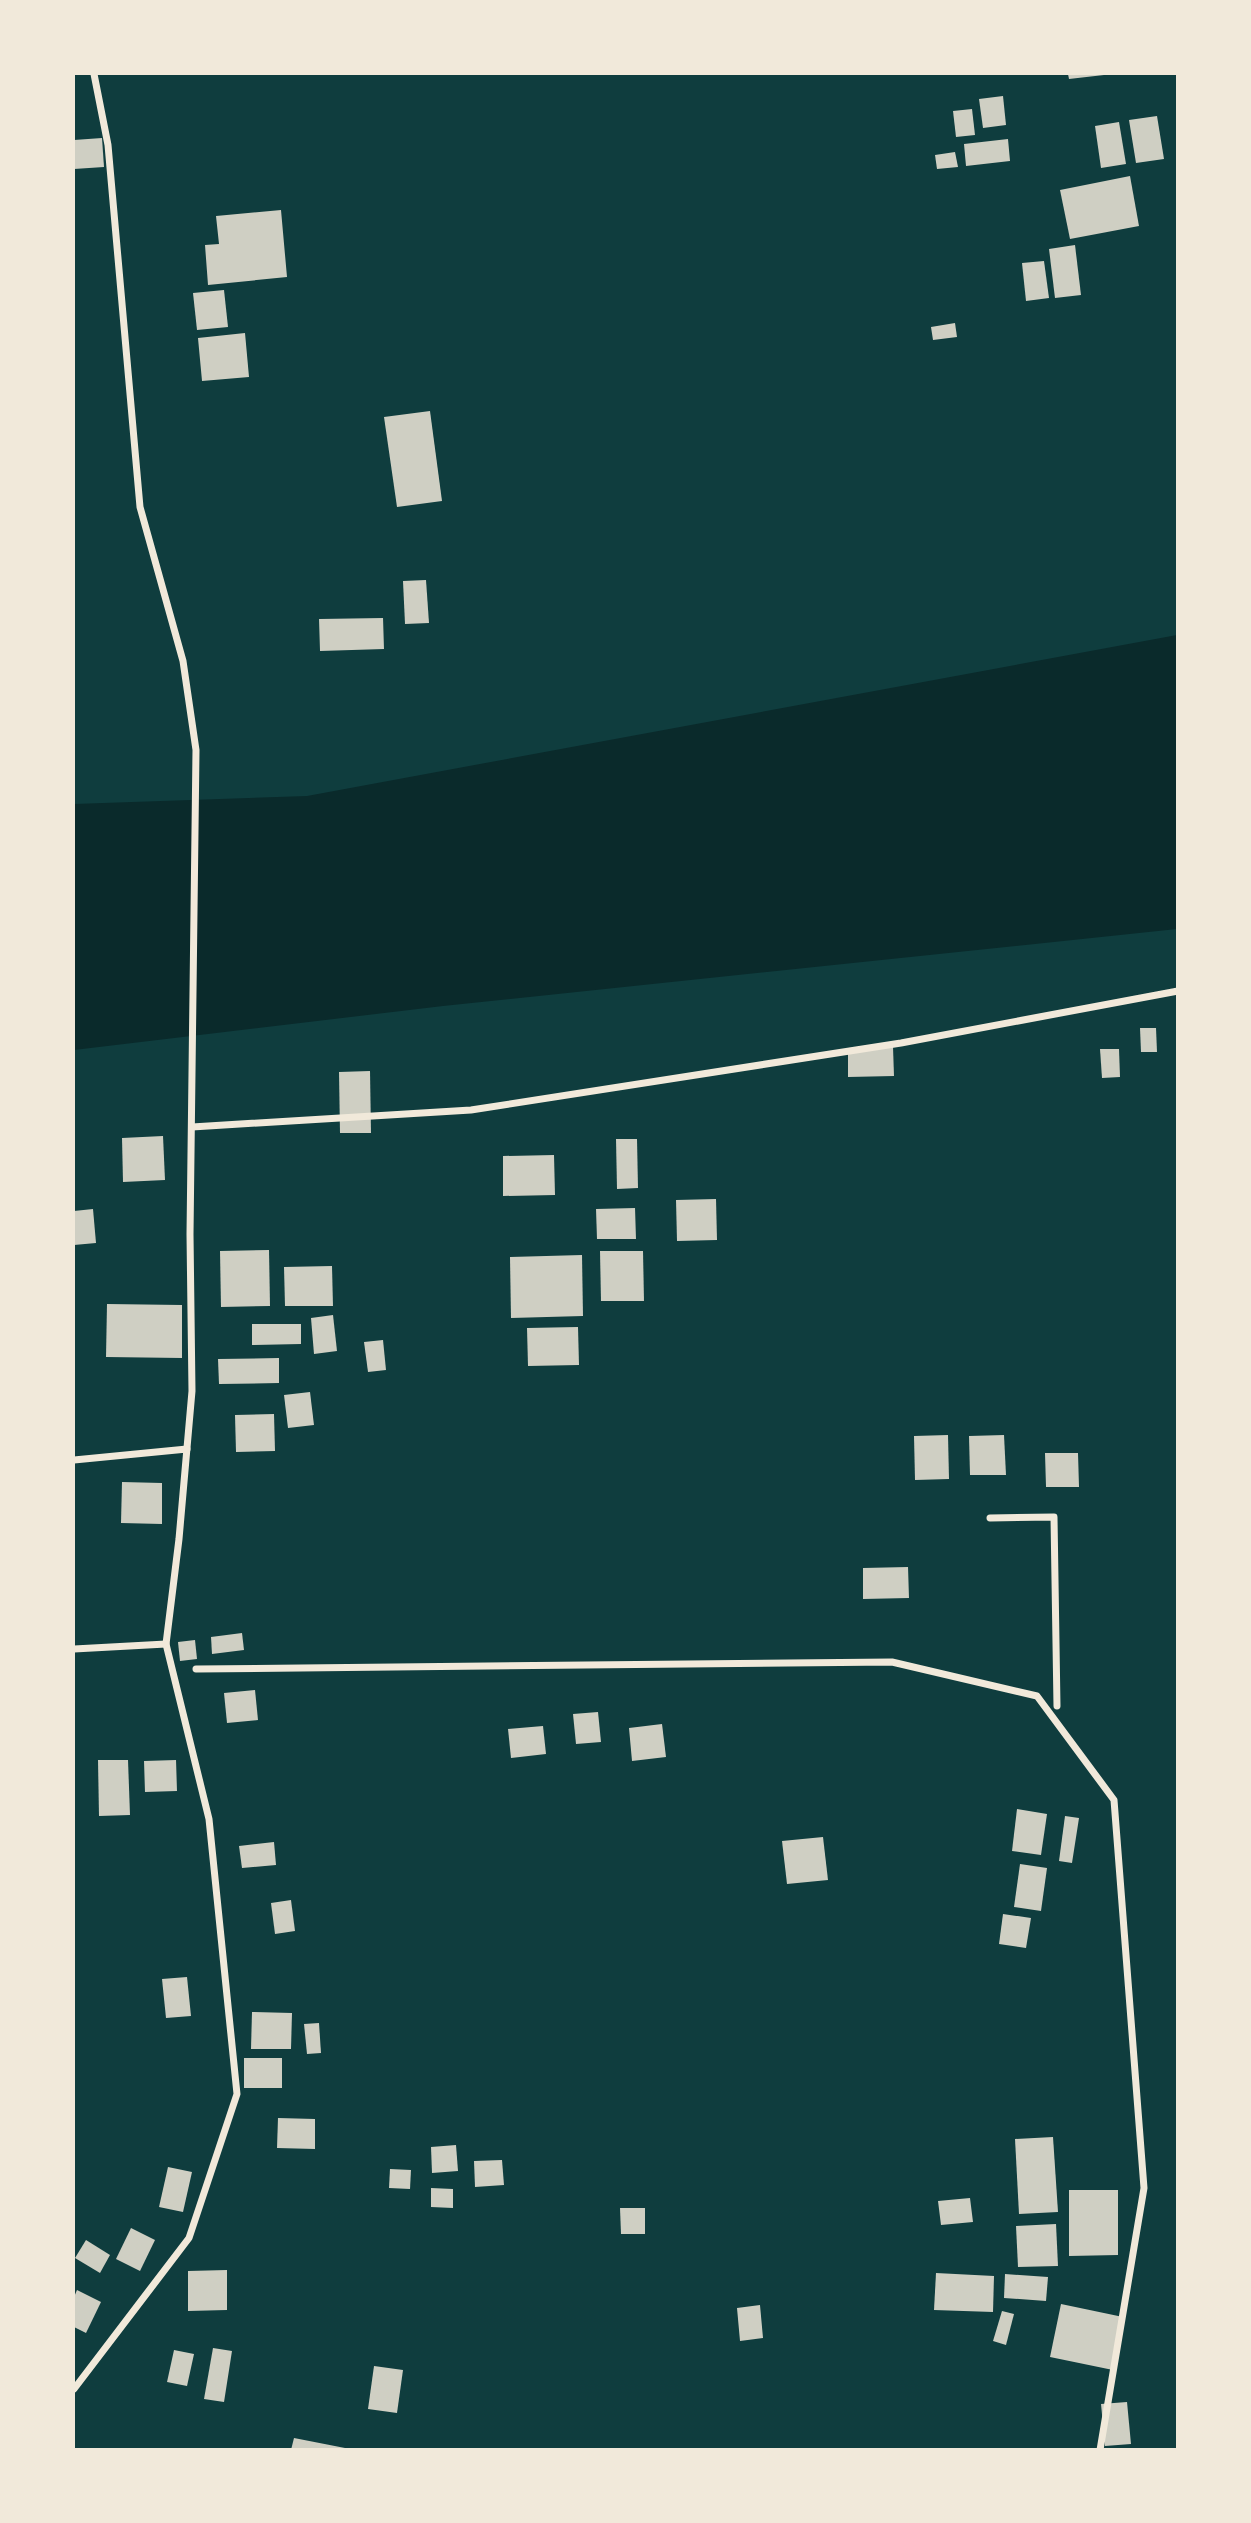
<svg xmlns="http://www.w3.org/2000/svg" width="1251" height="2523" viewBox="0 0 1251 2523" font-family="'Public Sans',sans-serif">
<rect width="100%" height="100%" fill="#0f3d3e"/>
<path fill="#0a2a2b" d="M1177,635V929L443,1006L74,1050V804L307,796Z"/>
<g fill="#cfcfc3">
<path d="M1068,74H1104V75L1069,79Z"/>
<path d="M1003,96L1006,125L983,128L979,99Z"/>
<path d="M972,109L975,135L956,137L953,111Z"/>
<path d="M1157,116L1164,159L1136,163L1129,120Z"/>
<path d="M1119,122L1126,164L1101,168L1095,126Z"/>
<path d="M102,138L104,167L74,169V140Z"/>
<path d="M1008,139L1010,161L966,166L964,144Z"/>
<path d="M955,152L958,167L937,169L935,155Z"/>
<path d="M1130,176L1139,226L1070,239L1060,190Z"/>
<path d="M281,210L287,277L208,285L205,245L219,244L216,216Z"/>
<path d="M1075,245L1081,295L1055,298L1049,249Z"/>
<path d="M1044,261L1049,298L1026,301L1022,263Z"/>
<path d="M224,290L228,327L197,330L193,293Z"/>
<path d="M955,323L957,337L933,340L931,327Z"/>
<path d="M245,333L249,377L202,381L198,338Z"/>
<path d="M430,411L442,501L397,507L384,417Z"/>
<path d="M426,580L429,623L405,624L403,581Z"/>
<path d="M383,618L384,649L320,651L319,619Z"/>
<path d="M1140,1028H1156L1157,1052H1141Z"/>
<path d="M893,1047L894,1076L848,1077V1048Z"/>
<path d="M1100,1049H1119L1120,1077L1102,1078Z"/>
<path d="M370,1071L371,1133H340L339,1072Z"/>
<path d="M163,1136L165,1180L123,1182L122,1138Z"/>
<path d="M616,1139H637L638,1188L617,1189Z"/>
<path d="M554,1155L555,1195L503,1196V1156Z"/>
<path d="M716,1199L717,1240L677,1241L676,1200Z"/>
<path d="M635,1208L636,1239H597L596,1209Z"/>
<path d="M93,1209L96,1243L74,1245V1211Z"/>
<path d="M269,1250L270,1306L221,1307L220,1251Z"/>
<path d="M600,1251H643L644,1301H601Z"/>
<path d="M582,1255L583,1316L511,1318L510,1257Z"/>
<path d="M332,1266L333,1306H285L284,1267Z"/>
<path d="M107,1304L182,1305V1358L106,1357Z"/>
<path d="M333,1315L337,1351L314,1354L311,1318Z"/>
<path d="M252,1324H301V1344L252,1345Z"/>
<path d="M578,1327L579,1365L528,1366L527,1328Z"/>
<path d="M383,1340L386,1370L368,1372L364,1342Z"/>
<path d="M279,1358V1383L219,1384L218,1359Z"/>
<path d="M310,1392L314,1425L288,1428L284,1395Z"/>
<path d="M274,1414L275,1451L236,1452L235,1415Z"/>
<path d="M948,1435L949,1479L915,1480L914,1436Z"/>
<path d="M1004,1435L1006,1475H970L969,1436Z"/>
<path d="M1045,1453H1078L1079,1487H1046Z"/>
<path d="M122,1482L162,1483V1524L121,1523Z"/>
<path d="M908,1567L909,1598L863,1599V1568Z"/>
<path d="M242,1633L244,1650L212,1654L211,1637Z"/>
<path d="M195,1640L197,1659L180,1661L178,1642Z"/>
<path d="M255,1690L258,1720L227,1723L224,1693Z"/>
<path d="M598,1712L601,1742L576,1744L573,1714Z"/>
<path d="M662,1724L666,1757L632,1761L629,1728Z"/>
<path d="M543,1726L546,1754L511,1758L508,1729Z"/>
<path d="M98,1760H128L130,1815L99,1816Z"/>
<path d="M176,1760L177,1791L145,1792L144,1761Z"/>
<path d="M1017,1809L1047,1814L1041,1855L1012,1851Z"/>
<path d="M1065,1816L1079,1818L1072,1863L1059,1861Z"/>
<path d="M823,1837L828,1880L787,1884L782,1841Z"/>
<path d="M274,1842L276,1865L242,1868L239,1846Z"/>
<path d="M1020,1864L1047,1868L1041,1911L1014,1907Z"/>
<path d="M291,1900L295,1931L275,1934L271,1903Z"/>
<path d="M1003,1914L1031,1918L1026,1948L999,1944Z"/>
<path d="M187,1977L191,2016L166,2018L162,1979Z"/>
<path d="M252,2012L292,2013L291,2049H251Z"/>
<path d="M319,2023L321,2053L307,2054L304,2024Z"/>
<rect x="244" y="2058" width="38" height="30"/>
<path d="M278,2118L315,2119V2149L277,2148Z"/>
<path d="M1053,2137L1058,2212L1019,2214L1015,2139Z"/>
<path d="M456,2145L458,2171L432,2173L431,2147Z"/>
<path d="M502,2160L504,2185L475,2187L474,2161Z"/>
<path d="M168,2167L192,2172L183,2212L159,2207Z"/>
<path d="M390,2169L411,2170L410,2189L389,2188Z"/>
<path d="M431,2188L453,2189V2208L431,2207Z"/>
<path d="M1069,2190H1118V2255L1069,2256Z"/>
<path d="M970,2198L973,2222L941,2225L938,2201Z"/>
<path d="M620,2208H645V2234H621Z"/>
<path d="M1056,2224L1058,2266L1018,2267L1016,2226Z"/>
<path d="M131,2228L155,2240L140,2271L116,2259Z"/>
<path d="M86,2240L110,2255L100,2273L75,2258Z"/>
<path d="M227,2270V2310L188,2311V2271Z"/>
<path d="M936,2273L994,2276L993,2312L934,2310Z"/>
<path d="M1005,2274L1048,2277L1046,2301L1004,2298Z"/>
<path d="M77,2290L101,2302L86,2333L74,2327V2297Z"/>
<path d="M1061,2304L1123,2317L1113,2370L1050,2357Z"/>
<path d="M760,2305L763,2338L740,2341L737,2308Z"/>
<path d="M1002,2311L1014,2314L1006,2345L993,2341Z"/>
<path d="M213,2348L232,2351L224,2402L204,2399Z"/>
<path d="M174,2350L194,2354L187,2386L167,2382Z"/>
<path d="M374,2366L403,2370L397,2413L368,2409Z"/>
<path d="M1127,2402L1131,2444L1105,2446L1101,2404Z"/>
<path d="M294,2438L345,2448L344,2450H291Z"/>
</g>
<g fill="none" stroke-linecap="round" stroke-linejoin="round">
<g stroke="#f1e9da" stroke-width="7">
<path d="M192,1127L471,1110L901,1043L1178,991"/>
<path d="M74,1460L187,1449"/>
<path d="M990,1518L1054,1517L1057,1706"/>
<path d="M74,1649L166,1644"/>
<path d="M196,1669L892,1662L1037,1696L1114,1800L1144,2188L1100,2450"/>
<path d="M74,2389L189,2238L237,2094L209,1819L166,1644L179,1539L192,1391L190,1234L196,750L183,661L140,507L108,145L94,74"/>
</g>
</g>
<rect width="1251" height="2523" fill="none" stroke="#f1e9da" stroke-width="150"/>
</svg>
